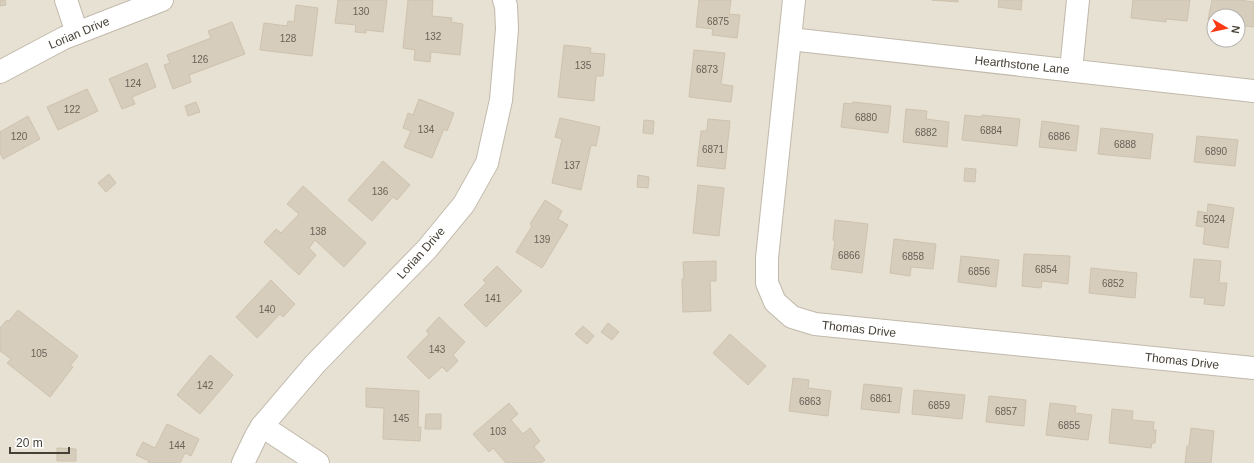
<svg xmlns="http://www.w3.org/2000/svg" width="1254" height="463" viewBox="0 0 1254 463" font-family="Arial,sans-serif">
<rect width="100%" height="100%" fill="#f2efe5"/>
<path fill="#e6e1d3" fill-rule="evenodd" d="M0,0H1254V463H0ZM1214,16H1238V40H1214Z"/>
<g fill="#d7cdbd" stroke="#cfc2ae">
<path d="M0,0H5L6,5L0,6Z"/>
<path d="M338,0H387L383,32L366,30V33L355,32L356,25L335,23Z"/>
<path d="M408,0H433L432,16L452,18L451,22L463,24L460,55L431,52L430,62L414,60L415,50L403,48Z"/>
<path d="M699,0H731L729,14L740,15L737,38L712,35L713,29L696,27Z"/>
<path d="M932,0H958V2Z"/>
<path d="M999,0H1022L1021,10L998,7Z"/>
<path d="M1133,0H1190L1187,21L1166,19V22L1131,18Z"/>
<path d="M1212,0H1239L1254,2V27L1238,25V16H1214V20H1208Z"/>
<path d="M296,5L318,8L312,56L260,50L264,23L287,26L288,21L294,22Z"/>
<path d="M232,22L245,54L189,75L191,82L173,89L164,65L170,63L167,55L211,38L208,31Z"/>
<path d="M564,45L591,48L590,53L605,54L603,76H596L594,101L558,97Z"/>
<path d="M694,50L725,53L721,84L733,86L731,102L689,97Z"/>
<path d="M147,63L156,87L132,97L135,104L122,109L109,79Z"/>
<path d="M87,89L98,111L58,130L47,107Z"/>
<path d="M419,99L454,113L447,131L444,129L432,158L404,147L411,131L403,128L408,113L413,115Z"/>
<path d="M196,102L200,112L188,116L185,106Z"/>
<path d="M853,102L891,106L888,133L841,127L844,103L852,104Z"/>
<path d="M906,109L927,111L926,119L949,122L947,147L903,142Z"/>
<path d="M965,115L982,117V115L1020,119L1017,146L962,140Z"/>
<path d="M28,116L40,139L3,159L0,153V132Z"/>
<path d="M560,118L600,127L596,146L591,145L581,190L552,183L562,139L555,137Z"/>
<path d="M708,119L730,121L725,169L697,166L701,131H707Z"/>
<path d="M644,120L654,121L653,134L643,133Z"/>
<path d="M1042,121L1079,126L1076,151L1039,147Z"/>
<path d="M1101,128L1153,134L1150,159L1098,154Z"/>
<path d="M1197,136L1238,140L1235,166L1194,162Z"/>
<path d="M383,161L410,185L397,200L393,197L372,221L348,200Z"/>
<path d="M965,168L976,169L975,182L964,181Z"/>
<path d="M109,174L116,183L106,192L98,183Z"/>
<path d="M638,175L649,177L648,188L637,187Z"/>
<path d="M698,185L724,188L719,236L693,233Z"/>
<path d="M303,186L366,243L344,267L315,240L309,248L316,255L299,275L264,242L276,229L281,233L299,214L287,204Z"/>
<path d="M545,200L562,211L558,219L568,225L542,268L516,252L532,226L530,224Z"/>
<path d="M1208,204L1234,208L1228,248L1203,244L1205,227L1196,226L1198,211L1207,213Z"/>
<path d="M835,220L868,224L862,273L831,269L835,241L833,240Z"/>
<path d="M894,239L936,244L933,269L911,267L910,276L890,273Z"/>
<path d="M1024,254L1070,256L1068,284L1042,281L1041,288L1022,286Z"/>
<path d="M961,256L999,260L996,287L958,282Z"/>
<path d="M1194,259L1221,261L1219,283H1227L1224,306L1204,304L1205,298L1190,297Z"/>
<path d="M716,261V281H710L711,311L683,312L682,279H684L683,262Z"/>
<path d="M497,266L522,291L486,327L464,305L486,283L483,280Z"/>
<path d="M1091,268L1137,273L1135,298L1089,293Z"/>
<path d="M271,280L295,304L283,317L280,314L257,338L236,317Z"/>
<path d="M18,310L78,356L70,366L73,367L50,397L7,363L11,359L0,351V328L7,320L9,321Z"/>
<path d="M439,317L465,342L453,355L458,361L447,372L442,367L429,379L407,357L429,334L426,331Z"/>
<path d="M608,323L619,332L612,340L601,332Z"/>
<path d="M583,326L594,336L587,344L575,334Z"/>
<path d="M730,334L766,366L748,385L713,353Z"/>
<path d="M210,355L233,375L200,414L177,395Z"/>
<path d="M793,378L809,380L808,388L831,391L828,416L789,411Z"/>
<path d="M864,384L902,388L899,413L861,409Z"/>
<path d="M366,388L419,391L418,427H421L420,441L383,439L384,408L366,407Z"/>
<path d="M914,390L965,395L962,419L912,414Z"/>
<path d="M989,396L1026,400L1024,426L986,422Z"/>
<path d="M509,403L518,414L511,420L523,434L530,428L540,441L534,447L545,460L541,463H506L493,448L489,452L473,434Z"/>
<path d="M1050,403L1076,406L1075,413L1092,415L1088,440L1046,435Z"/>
<path d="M1112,409L1133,411L1132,420L1154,422L1153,430H1156L1155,443H1152L1151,448L1109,443Z"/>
<path d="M426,414H441V429H425Z"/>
<path d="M167,424L199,439L191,456L185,453L180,463H148L149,461L136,455L143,442L155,448Z"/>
<path d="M1191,428L1214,431L1211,463H1185L1187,446H1189Z"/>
<path d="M57,448L76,449V461H57Z"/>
</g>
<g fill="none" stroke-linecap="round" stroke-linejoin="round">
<defs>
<g id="street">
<path d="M66,0L77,33"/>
<path d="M794,0L767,258V283L775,302L792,317L815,324L1254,368"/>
<path d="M790,39L1254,91"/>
<path d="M1071,70L1078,0"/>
<path d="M0,72L64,38L162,0"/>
<path d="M262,426L318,463"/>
<path d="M243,463L256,436L262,426L315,364L427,249L464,204L487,163L501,100L507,29L506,6L504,0"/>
</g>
</defs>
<use href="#street" stroke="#c1b9ab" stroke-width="24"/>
<use href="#street" stroke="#fff" stroke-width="22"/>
</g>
<g text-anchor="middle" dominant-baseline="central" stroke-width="4" stroke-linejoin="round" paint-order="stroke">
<g font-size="10" fill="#6a6257">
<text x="361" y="11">130</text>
<text x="718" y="21">6875</text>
<text x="433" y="36">132</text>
<text x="288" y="38">128</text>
<text x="200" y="59">126</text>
<text x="583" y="65">135</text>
<text x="707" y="69">6873</text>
<text x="133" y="83">124</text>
<text x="72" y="109">122</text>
<text x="866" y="117">6880</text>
<text x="426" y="129">134</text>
<text x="991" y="130">6884</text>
<text x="926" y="132">6882</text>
<text x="19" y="136">120</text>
<text x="1059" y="136">6886</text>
<text x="1125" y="144">6888</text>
<text x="713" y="149">6871</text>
<text x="1216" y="151">6890</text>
<text x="572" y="165">137</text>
<text x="380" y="191">136</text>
<text x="1214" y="219">5024</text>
<text x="318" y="231">138</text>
<text x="542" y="239">139</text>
<text x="849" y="255">6866</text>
<text x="913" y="256">6858</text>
<text x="1046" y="269">6854</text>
<text x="979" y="271">6856</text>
<text x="1113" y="283">6852</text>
<text x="493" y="298">141</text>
<text x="267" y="309">140</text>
<text x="437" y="349">143</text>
<text x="39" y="353">105</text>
<text x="205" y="385">142</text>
<text x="881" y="398">6861</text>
<text x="810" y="401">6863</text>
<text x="939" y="405">6859</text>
<text x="1006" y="411">6857</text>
<text x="401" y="418">145</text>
<text x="1069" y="425">6855</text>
<text x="498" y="431">103</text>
<text x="177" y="445">144</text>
</g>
<g font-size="12" fill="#453f35" stroke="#fff">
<text transform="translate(79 33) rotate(-23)">Lorian Drive</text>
<text transform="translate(1022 65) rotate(6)">Hearthstone Lane</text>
<text transform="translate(421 253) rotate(-48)">Lorian Drive</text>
<text transform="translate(859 329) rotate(6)">Thomas Drive</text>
<text transform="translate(1182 361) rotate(6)">Thomas Drive</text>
</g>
</g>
<g transform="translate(1226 28) rotate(99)"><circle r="19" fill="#ffffff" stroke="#b5b2ae"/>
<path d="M0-3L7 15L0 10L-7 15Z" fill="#fa3a15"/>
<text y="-6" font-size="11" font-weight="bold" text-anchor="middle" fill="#453f35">N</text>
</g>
<path d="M10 447v6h59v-6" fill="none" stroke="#453f35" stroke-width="2"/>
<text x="16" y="447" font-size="12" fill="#453f35" stroke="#ffffff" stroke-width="3" paint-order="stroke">20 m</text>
</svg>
